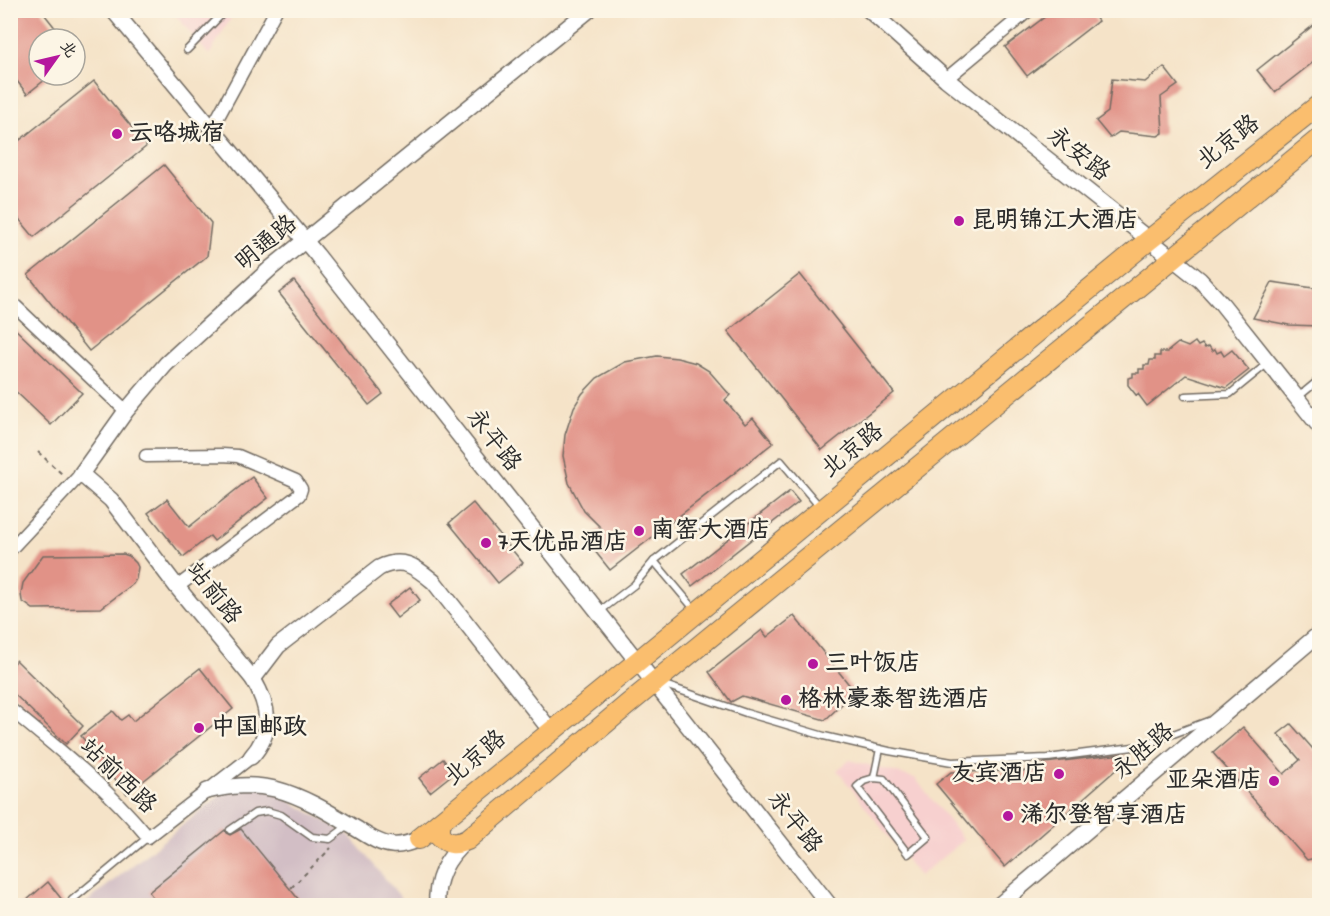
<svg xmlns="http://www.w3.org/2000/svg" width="1330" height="916" viewBox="0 0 1330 916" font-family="'Indie Flower','LXGW WenKai TC',sans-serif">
<rect width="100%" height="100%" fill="#fcf5e5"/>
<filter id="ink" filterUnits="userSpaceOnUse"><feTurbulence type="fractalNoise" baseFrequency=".0167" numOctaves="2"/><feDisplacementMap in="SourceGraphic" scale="12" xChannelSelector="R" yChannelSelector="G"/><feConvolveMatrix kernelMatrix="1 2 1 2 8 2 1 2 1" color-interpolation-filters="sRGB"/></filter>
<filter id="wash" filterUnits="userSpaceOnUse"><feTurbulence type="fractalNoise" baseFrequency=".008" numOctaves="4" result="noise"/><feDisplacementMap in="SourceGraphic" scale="24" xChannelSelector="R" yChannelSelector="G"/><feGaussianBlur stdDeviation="1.35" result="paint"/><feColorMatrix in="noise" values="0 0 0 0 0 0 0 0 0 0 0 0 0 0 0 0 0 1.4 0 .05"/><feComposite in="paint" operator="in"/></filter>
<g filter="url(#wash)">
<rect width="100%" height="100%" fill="#f5e3c8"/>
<g fill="#f7d0cf">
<path d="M172,11H235L209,55Z"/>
<path d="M850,760L915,778L964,840L919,876L837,770Z"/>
</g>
<path fill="#d2bec5" d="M245,775L349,835L407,905L82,906Z"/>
<g id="blocks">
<g fill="#e19287">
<path d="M10,10H41L64,39H39V75H51L27,94L17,81L10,86Z"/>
<path d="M1054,10H1090L1098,21L1027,76L1005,47Z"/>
<path d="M1315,24L1320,29V57L1275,92L1257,70Z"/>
<path d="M1164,67L1178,85L1161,97L1163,133L1158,136L1119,132L1110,138L1096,121L1108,112L1112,79L1145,82Z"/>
<path d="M94,81L147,146L34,237L10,208V148Z"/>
<path d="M164,165L211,223L207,256L89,351L28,275Z"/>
<path d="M800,274L894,393L822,450L728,331Z"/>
<path d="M294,281L383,394L369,405L279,293Z"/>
<path d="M1272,282L1320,289V326L1289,325L1253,318Z"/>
<path d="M10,324L82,393L51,425L10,386Z"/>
<path d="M1195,342L1198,346L1202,344L1205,348L1209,346L1212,351L1215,349L1217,353L1221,351L1224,356L1232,350L1249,370L1226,388L1186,375L1147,406L1138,394L1136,395L1128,385V378L1133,377V373H1139V369H1144V365H1149L1150,360H1155V356H1160V352H1167L1178,343L1188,347Z"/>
<path d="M657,356L677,358L696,363L709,371L730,395L725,400L745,424L753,418L773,443L610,570L586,540L601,528L584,511L569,483L563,456L565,435L574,407L582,394L597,378L625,362Z"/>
<path d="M252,477L268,498L214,541L210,536L183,557L148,513L167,499L189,527Z"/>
<path d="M790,491L799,502L692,586L683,574Z"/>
<path d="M473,503L523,563L498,583L449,523Z"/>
<path d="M123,554L129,556L136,563L138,567L136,579L133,584L101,608L33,609L22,601L21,594L23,583L43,555Z"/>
<path d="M410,587L420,600L397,618L387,605Z"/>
<path d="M794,616L855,692L825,720L742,696L731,702L709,672L762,630L767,637Z"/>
<path d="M16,660L83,726L66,744L10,690V666Z"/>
<path d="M200,668L233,709L127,794L81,736L113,711L121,720L128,715L133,721Z"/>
<path d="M1291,724L1320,757V857L1307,860L1213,753L1243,727L1284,774L1300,760L1278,734Z"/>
<path d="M1122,754L1127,760L1005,867L936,784L951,772L1035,771L1045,763Z"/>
<path d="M443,759L454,773L430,792L419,778Z"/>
<path d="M241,829L304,906H159L149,892L225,830L226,833L230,835Z"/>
<path d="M48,882L67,906H20Z"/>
</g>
</g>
</g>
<g filter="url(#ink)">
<use href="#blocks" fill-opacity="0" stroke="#726b62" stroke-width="1.5"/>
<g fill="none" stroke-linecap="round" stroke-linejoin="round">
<defs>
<g id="service">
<path d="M187,50L226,10"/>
<path d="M1185,396L1230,394L1268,363"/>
<path d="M1297,398L1320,379"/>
<path d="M600,611L634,585L654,561"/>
<path d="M696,611L654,561L781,461L820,507"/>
<path d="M659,683L746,713L824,736L889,751L952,762L1048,758L1141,746L1208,721"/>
<path d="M874,778L884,779L928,837L908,854L857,787L864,781Z"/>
<path d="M874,778L880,749"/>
<path d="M230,830L255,813L267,811L281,815L312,837L330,839L349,825"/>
<path d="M72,900L148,837"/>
</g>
<g id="minor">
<path d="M946,79L1029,10"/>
<path d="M212,128L276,10"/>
<path d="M10,301L126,411"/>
<path d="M146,456L222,455L238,456L296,481L301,489L299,495L177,587"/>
<path d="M10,550L81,474"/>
<path d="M10,709C59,749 108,788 148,837L251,757"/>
</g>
<g id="tertiary">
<path d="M113,10L317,255L830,906"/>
<path d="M869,10L946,79L1200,280L1222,304L1320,427"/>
<path d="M253,679L278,646L379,568C403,556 416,567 434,582L551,731"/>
<path d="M251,757C274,732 269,706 253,679L177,587L111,500L81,474L126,411L166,364L271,268L589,10"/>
<path d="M207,791C230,786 251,783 275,789C302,796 327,811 350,825C363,832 377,844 392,845C401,846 410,843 419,839"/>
<path d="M437,906C435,879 447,857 467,840"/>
<path d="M998,906L1320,633"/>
</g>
<g id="primary">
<path d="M439,823V835C448,845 455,845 467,840L627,705L1320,138"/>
<path d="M419,839L638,661L1149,240L1320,104"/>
</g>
</defs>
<use href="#service" stroke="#726b62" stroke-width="9"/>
<use href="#minor" stroke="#726b62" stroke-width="15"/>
<use href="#tertiary" stroke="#726b62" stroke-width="18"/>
<use href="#primary" stroke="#726b62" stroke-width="22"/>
<g stroke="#726b62" stroke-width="2" stroke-dasharray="4.5 4.5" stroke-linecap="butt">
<path d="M38,452L63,475"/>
<path d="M291,888L331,848"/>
<path d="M371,906L378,901"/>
</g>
<use href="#service" stroke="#fff" stroke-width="6"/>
<use href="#minor" stroke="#fff" stroke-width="12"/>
<use href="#tertiary" stroke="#fff" stroke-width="15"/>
<use href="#primary" stroke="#fabe6e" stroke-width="20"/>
</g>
</g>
<g fill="#b5179e" stroke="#fcf5e5" stroke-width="2">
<circle cx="117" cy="134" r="6"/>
<circle cx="959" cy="221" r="6"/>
<circle cx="639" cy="531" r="6"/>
<circle cx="486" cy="543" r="6"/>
<circle cx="813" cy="664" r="6"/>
<circle cx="786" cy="700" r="6"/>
<circle cx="199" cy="728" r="6"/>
<circle cx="1059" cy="774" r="6"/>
<circle cx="1274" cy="781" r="6"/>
<circle cx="1008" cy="816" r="6"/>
</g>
<g text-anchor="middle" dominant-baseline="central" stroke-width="5" stroke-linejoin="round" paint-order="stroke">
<g font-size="24" font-weight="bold" fill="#2b2b2b" stroke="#fcf5e5" text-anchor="start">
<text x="129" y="134">云咯城宿</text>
<text x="971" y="221">昆明锦江大酒店</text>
<text x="651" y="531">南窑大酒店</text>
<text x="498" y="543">7天优品酒店</text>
<text x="825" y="664">三叶饭店</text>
<text x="798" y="700">格林豪泰智选酒店</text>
<text x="211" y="728">中国邮政</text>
<text x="1047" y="774" text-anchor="end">友宾酒店</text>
<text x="1262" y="781" text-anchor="end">亚朵酒店</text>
<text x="1020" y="816">浠尔登智享酒店</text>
</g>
<g font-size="24" fill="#2b2b2b" stroke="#fcf5e5">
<text transform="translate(1229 143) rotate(-38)">北京路</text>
<text transform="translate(1078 155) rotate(38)">永安路</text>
<text transform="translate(267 244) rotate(-40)">明通路</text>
<text transform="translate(493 441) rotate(52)">永平路</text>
<text transform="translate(853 451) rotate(-39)">北京路</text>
<text transform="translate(213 594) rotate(51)">站前路</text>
<text transform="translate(1144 752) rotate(-41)">永胜路</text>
<text transform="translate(476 759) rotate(-40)">北京路</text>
<text transform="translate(117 777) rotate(44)">站前西路</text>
<text transform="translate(794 823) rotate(52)">永平路</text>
</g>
</g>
<rect width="1330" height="916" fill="none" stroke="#fcf5e5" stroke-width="36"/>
<g transform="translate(57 57) rotate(56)"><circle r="28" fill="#fcf5e5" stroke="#a8a49b" stroke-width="1.5"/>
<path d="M0-4.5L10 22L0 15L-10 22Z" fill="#b5179e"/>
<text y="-9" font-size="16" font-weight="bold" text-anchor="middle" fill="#2b2b2b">北</text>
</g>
</svg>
